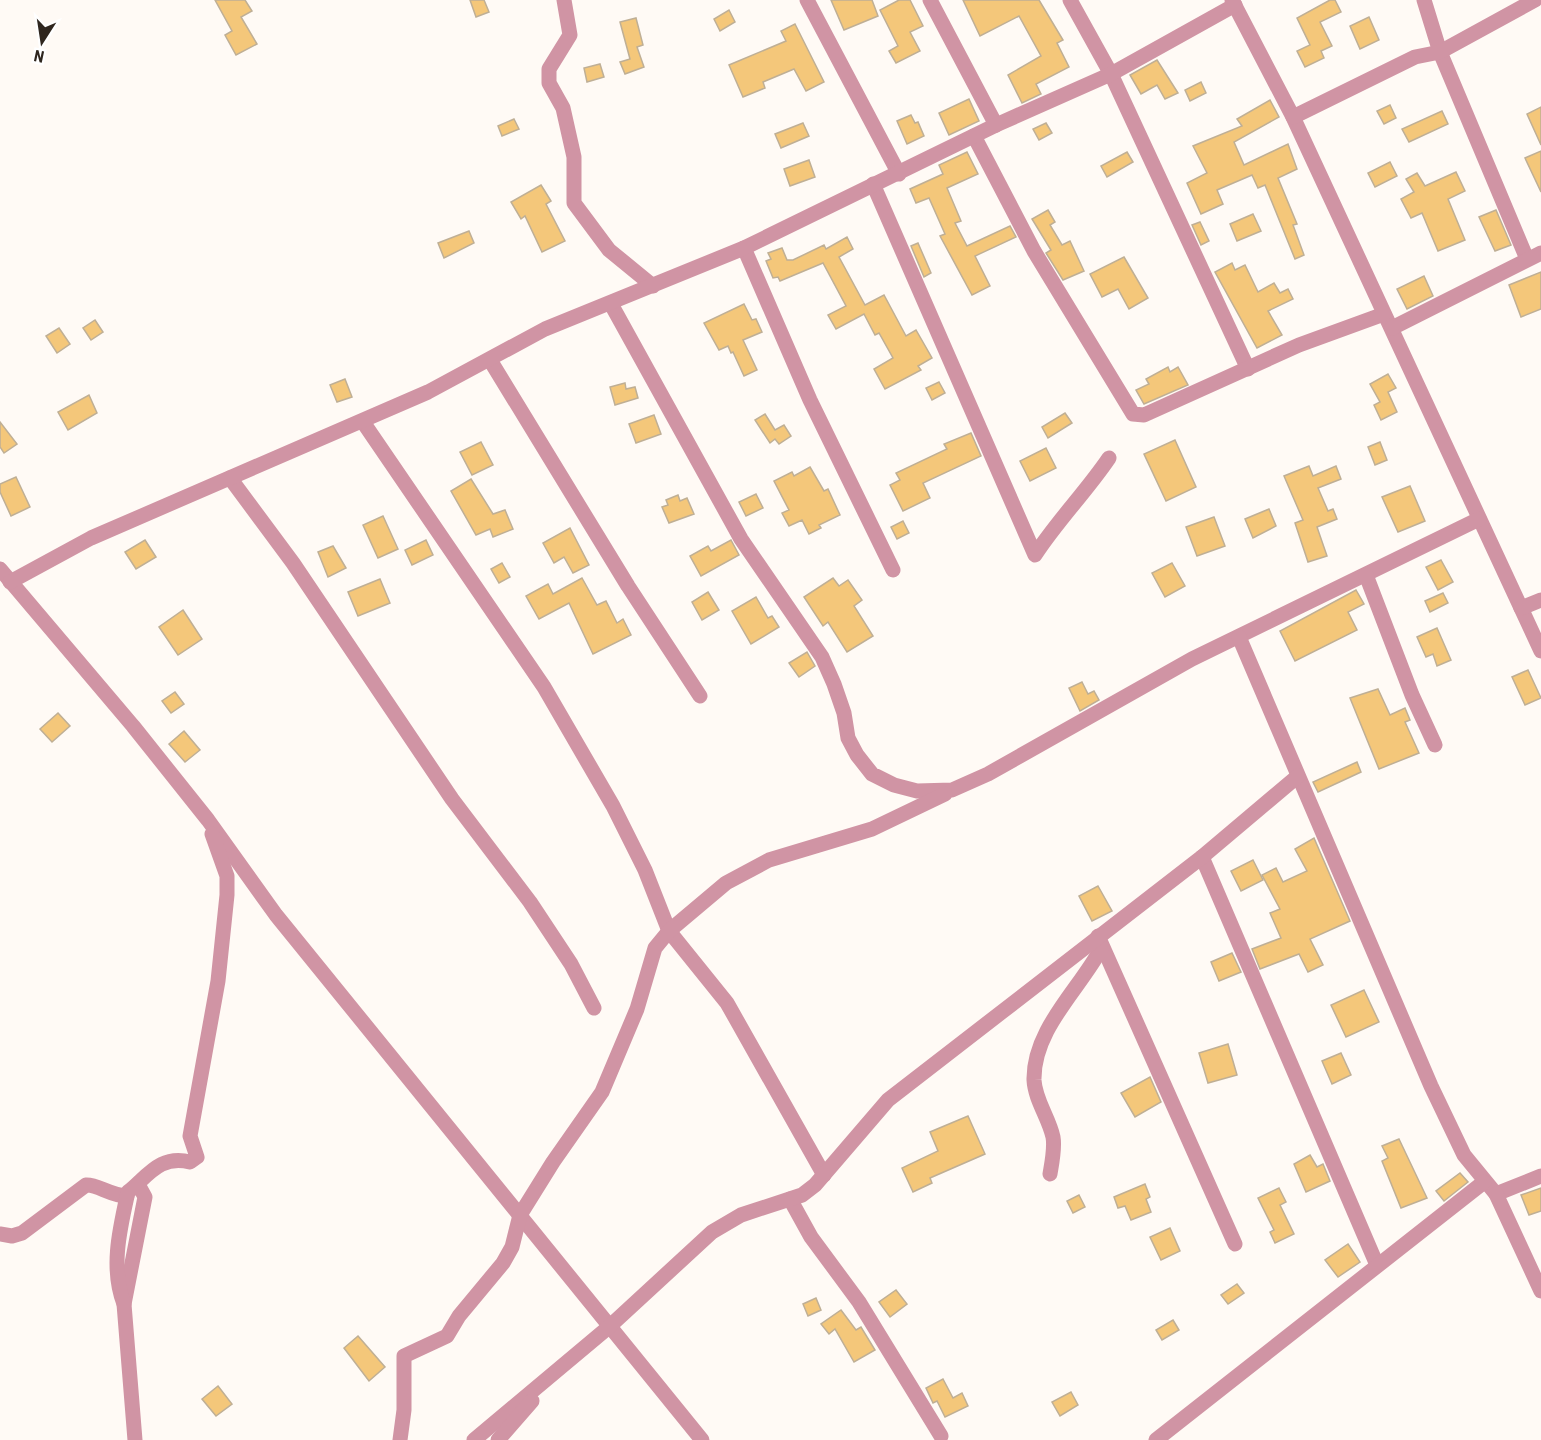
<svg xmlns="http://www.w3.org/2000/svg" width="1541" height="1440" viewBox="0 0 1541 1440" font-family="'Roboto Condensed',sans-serif">
<rect width="100%" height="100%" fill="#fffaf5"/>
<g fill="#f4c77a" stroke="#bfaf95" stroke-width="1.5">
<path d="M215,0H245L252,11L241,17L257,44L236,55L225,35L232,31Z"/>
<path d="M470,0H484L489,12L476,17Z"/>
<path d="M831,0H872L878,16L844,30Z"/>
<path d="M899,0H910L923,26L910,32L920,51L896,63L889,51L898,46L880,10Z"/>
<path d="M963,0H1039L1063,40L1057,43L1069,67L1036,84L1041,94L1022,103L1008,75L1041,56L1019,16L980,36Z"/>
<path d="M1330,0H1335L1341,12L1320,22L1332,46L1321,51L1324,58L1305,67L1297,51L1310,45L1297,18Z"/>
<path d="M729,10L735,22L720,31L714,19Z"/>
<path d="M1369,17L1379,40L1360,49L1350,26Z"/>
<path d="M636,18L643,45L637,47L644,67L625,74L620,62L630,59L620,22Z"/>
<path d="M795,24L824,82L806,91L794,69L763,82L765,88L743,97L729,65L786,41L781,31Z"/>
<path d="M1157,60L1178,93L1165,99L1157,85L1141,94L1130,75Z"/>
<path d="M600,64L604,77L587,82L584,68Z"/>
<path d="M1201,82L1206,93L1190,101L1185,90Z"/>
<path d="M969,99L979,121L949,135L939,113Z"/>
<path d="M1270,100L1279,117L1234,142L1244,165L1288,144L1297,169L1278,178L1297,224L1293,225L1304,255L1295,259L1265,185L1258,188L1252,175L1217,190L1223,204L1201,214L1187,183L1207,173L1193,146L1242,126L1237,119Z"/>
<path d="M1390,105L1396,118L1384,124L1377,111Z"/>
<path d="M1541,107V145L1527,114Z"/>
<path d="M1442,111L1448,124L1409,142L1402,129Z"/>
<path d="M911,115L915,123L918,122L924,136L907,144L897,121Z"/>
<path d="M514,119L519,129L502,136L498,126Z"/>
<path d="M803,123L809,136L781,148L775,134Z"/>
<path d="M1046,123L1052,133L1039,140L1033,129Z"/>
<path d="M1541,151V192L1525,158Z"/>
<path d="M967,152L978,174L947,188L961,221L955,223L967,246L1010,226L1016,237L975,256L990,286L972,295L940,236L945,234L929,198L916,203L910,189L943,174L939,165Z"/>
<path d="M1127,152L1133,162L1107,177L1101,166Z"/>
<path d="M809,160L815,177L790,186L784,169Z"/>
<path d="M1390,162L1397,176L1375,187L1368,173Z"/>
<path d="M1456,172L1465,191L1448,199L1465,240L1438,251L1422,213L1411,218L1401,199L1414,192L1406,179L1417,173L1425,186Z"/>
<path d="M541,185L551,201L546,204L565,241L542,252L525,216L521,219L511,202Z"/>
<path d="M1048,210L1055,222L1050,225L1062,245L1070,241L1084,271L1063,280L1046,253L1051,250L1032,219Z"/>
<path d="M1496,210L1511,245L1495,251L1479,217Z"/>
<path d="M1253,214L1261,231L1237,241L1230,224Z"/>
<path d="M1200,222L1209,241L1201,245L1192,225Z"/>
<path d="M469,231L474,243L444,258L438,243Z"/>
<path d="M847,237L853,249L839,257L865,305L884,295L906,336L916,330L932,358L918,366L921,370L885,389L874,369L893,358L879,333L875,335L864,314L836,329L828,315L846,306L823,263L780,281L778,277L773,278L766,261L771,259L768,253L782,248L787,260H793L824,245L826,249Z"/>
<path d="M918,243L931,273L924,277L911,246Z"/>
<path d="M1124,257L1148,298L1129,309L1118,289L1102,297L1090,274Z"/>
<path d="M1232,263L1235,270L1245,265L1258,292L1274,283L1280,293L1288,289L1293,299L1268,311L1282,335L1257,348L1215,272Z"/>
<path d="M1541,272V309L1521,317L1509,285Z"/>
<path d="M1424,276L1433,296L1407,309L1397,289Z"/>
<path d="M744,304L752,320L756,319L762,332L743,340L757,370L744,376L733,352L731,353L728,346L719,350L704,323Z"/>
<path d="M95,320L103,332L91,340L83,328Z"/>
<path d="M59,328L70,344L57,353L46,336Z"/>
<path d="M1168,367L1170,372L1178,367L1188,385L1144,404L1136,390L1149,384L1146,379Z"/>
<path d="M1388,374L1396,388L1388,392L1397,412L1381,420L1374,405L1380,402L1370,384Z"/>
<path d="M345,379L352,397L337,402L330,385Z"/>
<path d="M939,382L945,393L932,400L926,388Z"/>
<path d="M625,383L626,389L635,387L638,398L615,405L610,387Z"/>
<path d="M89,395L97,413L68,430L58,412Z"/>
<path d="M1065,413L1072,423L1048,438L1042,427Z"/>
<path d="M765,414L775,430L784,425L791,436L779,444L775,439L770,443L755,420Z"/>
<path d="M654,415L661,434L636,443L629,424Z"/>
<path d="M0,422L17,444L4,453L0,447Z"/>
<path d="M971,433L981,456L923,483L930,498L903,511L890,485L900,480L896,473L947,449L944,444Z"/>
<path d="M1175,440L1196,487L1166,501L1144,454Z"/>
<path d="M481,442L493,465L472,475L460,452Z"/>
<path d="M1380,442L1387,460L1375,465L1368,447Z"/>
<path d="M1046,448L1056,468L1030,481L1020,461Z"/>
<path d="M1309,466L1313,476L1336,466L1341,479L1318,488L1328,511L1333,509L1337,519L1317,527L1327,556L1308,562L1295,523L1303,520L1284,476Z"/>
<path d="M810,467L824,491L828,489L840,515L819,525L821,528L809,534L802,520L789,526L782,513L789,510L774,481L792,472L794,476Z"/>
<path d="M16,477L30,507L11,516L0,492V484Z"/>
<path d="M471,479L493,514L505,510L513,529L493,537L490,529L476,535L451,491Z"/>
<path d="M1410,486L1425,521L1398,532L1382,497Z"/>
<path d="M756,494L763,508L746,516L739,502Z"/>
<path d="M678,495L680,501L687,498L694,514L669,523L662,507L668,505L666,500Z"/>
<path d="M1269,509L1276,526L1253,538L1245,519Z"/>
<path d="M383,516L398,549L378,558L363,525Z"/>
<path d="M1214,517L1225,546L1197,556L1186,527Z"/>
<path d="M903,521L909,533L897,539L891,527Z"/>
<path d="M570,528L589,565L573,573L564,557L554,563L543,543Z"/>
<path d="M145,540L156,557L136,569L125,552Z"/>
<path d="M426,540L433,555L412,565L405,550Z"/>
<path d="M731,540L739,555L701,576L690,556L708,546L711,551Z"/>
<path d="M333,546L346,568L328,577L318,552Z"/>
<path d="M1441,560L1453,582L1438,590L1426,567Z"/>
<path d="M502,563L510,577L499,583L491,569Z"/>
<path d="M1172,563L1185,586L1165,597L1152,573Z"/>
<path d="M582,578L597,605L606,601L617,623L623,619L631,635L593,654L569,603L539,619L526,596L548,584L553,594Z"/>
<path d="M833,578L839,586L848,580L862,600L854,606L873,636L847,652L828,622L823,626L804,597Z"/>
<path d="M380,579L390,603L358,616L348,592Z"/>
<path d="M1356,590L1364,604L1348,612L1357,630L1295,661L1280,631Z"/>
<path d="M708,592L719,610L702,620L692,602Z"/>
<path d="M1443,593L1448,603L1430,612L1425,601Z"/>
<path d="M756,597L768,618L772,616L779,627L751,644L732,611Z"/>
<path d="M183,610L202,639L178,655L159,627Z"/>
<path d="M1437,628L1451,660L1437,666L1433,654L1426,657L1417,637Z"/>
<path d="M807,652L815,666L799,677L789,663Z"/>
<path d="M1528,670L1541,698L1525,705L1512,677Z"/>
<path d="M1082,682L1088,694L1094,691L1099,700L1080,711L1069,688Z"/>
<path d="M1378,689L1390,715L1405,708L1410,720L1405,722L1419,753L1379,769L1350,698Z"/>
<path d="M175,692L184,704L171,713L162,701Z"/>
<path d="M58,713L70,726L52,742L40,729Z"/>
<path d="M184,731L200,750L185,762L169,744Z"/>
<path d="M1357,762L1361,772L1318,792L1313,782Z"/>
<path d="M1314,838L1350,921L1310,939L1323,965L1308,972L1299,954L1260,969L1252,949L1281,938L1270,913L1280,909L1262,875L1276,868L1283,882L1307,871L1295,849Z"/>
<path d="M1253,860L1263,880L1241,891L1231,871Z"/>
<path d="M1098,886L1112,911L1092,921L1079,896Z"/>
<path d="M1232,953L1241,972L1219,981L1211,962Z"/>
<path d="M1364,990L1379,1022L1346,1037L1331,1005Z"/>
<path d="M1228,1044L1237,1075L1208,1083L1199,1053Z"/>
<path d="M1341,1053L1351,1075L1332,1084L1322,1061Z"/>
<path d="M1150,1077L1161,1102L1135,1117L1121,1093Z"/>
<path d="M968,1116L985,1154L930,1178L932,1183L913,1192L902,1168L938,1151L930,1132Z"/>
<path d="M1399,1139L1427,1198L1401,1208L1382,1161L1388,1158L1382,1146Z"/>
<path d="M1310,1155L1317,1167L1323,1164L1330,1181L1306,1192L1294,1164Z"/>
<path d="M1460,1173L1468,1182L1444,1201L1436,1191Z"/>
<path d="M1145,1184L1150,1197L1146,1199L1151,1212L1131,1220L1125,1206L1118,1208L1114,1197Z"/>
<path d="M1279,1188L1286,1202L1280,1205L1294,1234L1275,1243L1270,1232L1274,1230L1258,1198Z"/>
<path d="M1541,1188V1211L1529,1215L1521,1195Z"/>
<path d="M1079,1195L1085,1207L1073,1213L1067,1201Z"/>
<path d="M1170,1228L1180,1251L1161,1260L1150,1237Z"/>
<path d="M1348,1244L1360,1262L1338,1277L1325,1260Z"/>
<path d="M1237,1284L1244,1293L1228,1304L1221,1295Z"/>
<path d="M896,1290L907,1304L890,1317L879,1302Z"/>
<path d="M816,1298L821,1310L808,1316L803,1304Z"/>
<path d="M841,1310L856,1330L861,1327L875,1350L854,1362L835,1329L829,1334L821,1324Z"/>
<path d="M1173,1320L1179,1330L1162,1340L1156,1330Z"/>
<path d="M358,1336L385,1367L369,1381L344,1348Z"/>
<path d="M943,1379L953,1398L962,1393L968,1406L945,1417L937,1401L933,1403L926,1388Z"/>
<path d="M218,1386L232,1404L216,1416L202,1399Z"/>
<path d="M1071,1392L1078,1405L1060,1416L1052,1402Z"/>
</g>
<g fill="none" stroke-linecap="round" stroke-linejoin="round">
<g stroke="#d094a4" stroke-width="15">
<path d="M564,0L570,35L549,69V83L563,108L574,157V203L609,250L653,286"/>
<path d="M807,0L899,174"/>
<path d="M930,0L996,125"/>
<path d="M1070,0L1111,74L1248,369"/>
<path d="M1232,0L1293,117L1541,651"/>
<path d="M1424,0L1440,52L1527,259"/>
<path d="M1293,117L1415,57L1440,52L1535,0"/>
<path d="M974,136L1034,251L1133,414L1144,415L1299,345L1384,314"/>
<path d="M873,184L1035,555C1057,521 1086,492 1109,458"/>
<path d="M744,248L810,400L893,570"/>
<path d="M611,304L741,539L822,657L834,684L844,713L848,738L857,755L872,774L894,785L917,791L952,790L988,774L1192,659L1479,519"/>
<path d="M1392,328L1541,253"/>
<path d="M490,360L628,586L700,696"/>
<path d="M363,422L544,687L613,806L645,870L669,931L727,1003L824,1175"/>
<path d="M230,478L293,563L452,799L530,902L571,964L594,1008"/>
<path d="M0,569L133,726L208,820L276,915L702,1440"/>
<path d="M1366,575L1412,695L1435,745"/>
<path d="M10,582L91,538L428,392L545,329L744,248L996,125L1111,74L1235,5"/>
<path d="M1521,608L1541,600"/>
<path d="M1239,637L1431,1086L1464,1155L1496,1194L1541,1176"/>
<path d="M1202,857L1377,1265"/>
<path d="M1098,936L1235,1244"/>
<path d="M1050,1174C1052,1162 1055,1148 1053,1137C1049,1118 1035,1100 1034,1080C1033,1029 1080,989 1102,947"/>
<path d="M1496,1194L1541,1291"/>
<path d="M790,1199L811,1237L859,1302L941,1436"/>
<path d="M0,1234L12,1236L22,1233L86,1185C97,1184 111,1196 127,1196"/>
<path d="M124,1304L145,1197L139,1186"/>
<path d="M135,1440L124,1304C110,1268 120,1228 128,1192C147,1177 160,1154 190,1162L197,1157L190,1136L218,981L227,895V876L212,834"/>
<path d="M400,1440L404,1410V1356L447,1336L459,1316L503,1263L512,1247L520,1215L553,1162L602,1092L637,1009L655,948L669,931L726,883L769,860L872,829L945,794"/>
<path d="M474,1440L610,1326L712,1232L741,1215L802,1195L815,1185L888,1100L1202,857L1298,776"/>
<path d="M498,1440L532,1401"/>
<path d="M1156,1440L1484,1182"/>
</g>
</g>
<g transform="translate(42 42) rotate(192)" stroke="#ffffff" stroke-width="4.5" paint-order="stroke">
<path d="M0-4.5L10 22L0 15L-10 22Z" fill="#2f261e"/>
<text y="-9" font-size="16" font-weight="bold" text-anchor="middle" fill="#2f261e">N</text>
</g>
</svg>
